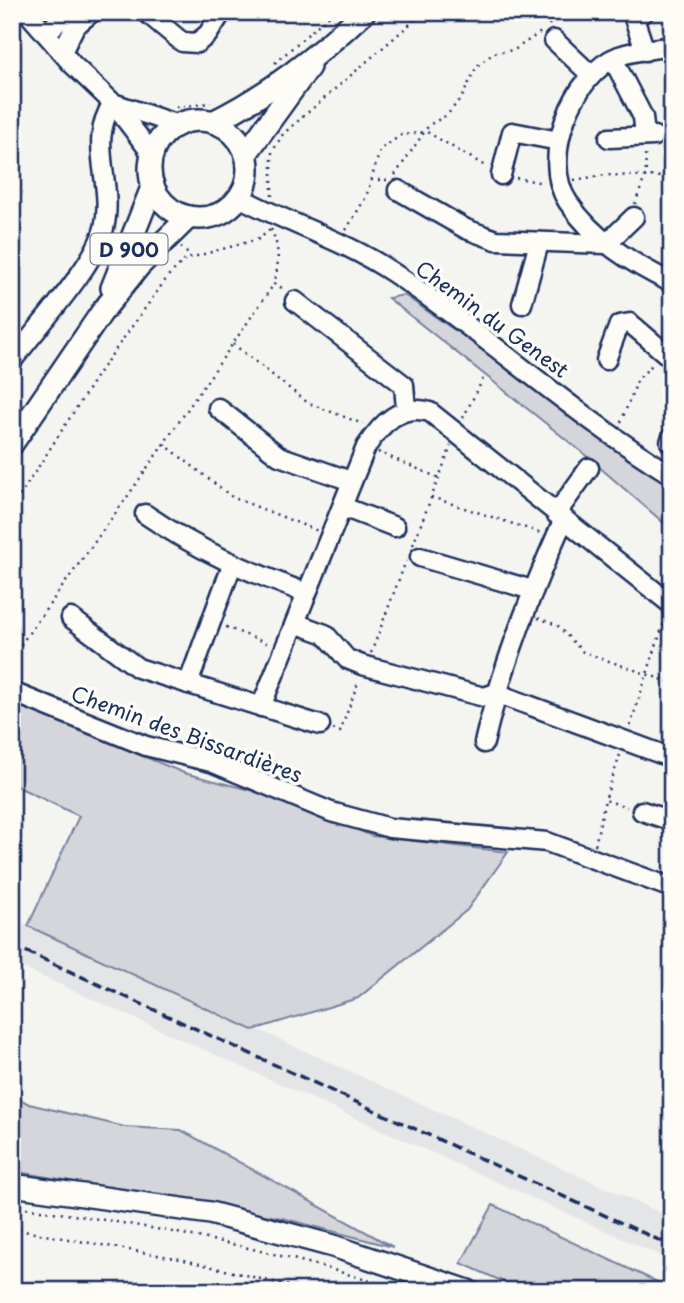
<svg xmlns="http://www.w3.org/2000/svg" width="684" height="1303" viewBox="0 0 684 1303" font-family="'Playpen Sans',sans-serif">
<rect width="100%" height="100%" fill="#f4f4f1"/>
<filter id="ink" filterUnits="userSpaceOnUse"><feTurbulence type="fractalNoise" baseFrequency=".0143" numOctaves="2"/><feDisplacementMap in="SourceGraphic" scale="14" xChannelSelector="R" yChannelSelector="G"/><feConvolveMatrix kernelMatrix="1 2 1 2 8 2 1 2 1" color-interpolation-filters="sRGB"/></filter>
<g filter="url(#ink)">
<path fill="#e4e5e6" d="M12,918L672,1218V1261L12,963Z"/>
<g fill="#d4d6db" stroke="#78829c" stroke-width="2">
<path d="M404,295L672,480V530L583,453L388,298Z"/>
<path d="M12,702L184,773L288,800L372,836L508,852L467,910L358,998L253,1030L28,926L79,816L12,784Z"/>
<path d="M12,1095L29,1104L125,1127L181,1130L393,1247L282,1218L12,1171Z"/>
<path d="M493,1205L672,1289V1291H524L461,1263Z"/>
</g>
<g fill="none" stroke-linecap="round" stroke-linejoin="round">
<defs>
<g id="minor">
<path d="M27,12L72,64L113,103L152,154"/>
<path d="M146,12L182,42L197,43L208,34L222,12"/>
<path d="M644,12L634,18L645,51"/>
<path d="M46,34L67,12"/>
<path d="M554,40L591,75"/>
<path d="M672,46C655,49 635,50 619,56C573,73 539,159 568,202C594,240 631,263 672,283"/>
<path d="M62,52L75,26L92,12"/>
<path d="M613,59L643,117L645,136"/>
<path d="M113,103L178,125"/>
<path d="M609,138L654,136"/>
<path d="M501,175L512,132L559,141"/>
<path d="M398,190L466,229L496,240L606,244L634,217"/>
<path d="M239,197C289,224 344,240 392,272C488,335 573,415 672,475"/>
<path d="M295,301L404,385L406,409"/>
<path d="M522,304L539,243"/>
<path d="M606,360L619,325L630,323L672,359"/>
<path d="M12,361C37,327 94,267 104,228C115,184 86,143 113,103"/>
<path d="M218,408L279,456L351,481"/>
<path d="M670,442L672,437"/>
<path d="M343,507L395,527"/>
<path d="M145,514C199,551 245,570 306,593"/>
<path d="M556,514L589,468"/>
<path d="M420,557L532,590"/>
<path d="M71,618L138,668L320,725"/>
<path d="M295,623L325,634L347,659L362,665L484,697L496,693L672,758"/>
<path d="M188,684L232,565"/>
<path d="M12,692L146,746L211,762L331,812L390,828L547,842L672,888"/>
<path d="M261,707L366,447C381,424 400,403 430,412L672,605"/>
<path d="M484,743C502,667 531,592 563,521"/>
<path d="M642,811L672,821"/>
</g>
<g id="major">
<circle cx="199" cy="169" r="49"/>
<path d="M213,122C270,94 318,55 364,12"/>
<path d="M246,154L309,67"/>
<path d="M112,288L153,185"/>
<path d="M12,444L102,312L139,266L189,217"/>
<path d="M12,1185L210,1213L333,1246L468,1291"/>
</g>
</defs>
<use href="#minor" stroke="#1b2f5e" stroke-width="23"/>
<use href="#major" stroke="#1b2f5e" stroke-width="26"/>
<g stroke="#1b2f5e" stroke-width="2.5" stroke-dasharray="2 5" stroke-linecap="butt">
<path d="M549,25L554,12"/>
<path d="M275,63L333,12"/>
<path d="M176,107L211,103"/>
<path d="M395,175L429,125L447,115L462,97L477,66L494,53L514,50L541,32"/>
<path d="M516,178L544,183"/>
<path d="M371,180H389"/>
<path d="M574,180L605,175L672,177"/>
<path d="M272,196V152L283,134L424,12"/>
<path d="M635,204L646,174L645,150"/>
<path d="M271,229C280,248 279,264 274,284L286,290"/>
<path d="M346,230L366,197L380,150L401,135L427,132L487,167"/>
<path d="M181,247L191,257"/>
<path d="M668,266L672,258"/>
<path d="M233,344L308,403L363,424"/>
<path d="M463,418L484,377"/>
<path d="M621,422L638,379L655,362"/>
<path d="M164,444L232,497L318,531"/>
<path d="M378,452L439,478"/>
<path d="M431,497L541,533"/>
<path d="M12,508L100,371L169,275L186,259L259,239L271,229"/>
<path d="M413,545L451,446"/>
<path d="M538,618L557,625L583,652L672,683"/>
<path d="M226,627L269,644"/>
<path d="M371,653L406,561"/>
<path d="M13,678L16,651L125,500L274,284"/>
<path d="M630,726L665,619"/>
<path d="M333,729L340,732L359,680"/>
<path d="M620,755L605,800L627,807"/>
<path d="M595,845L605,800"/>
<path d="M12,1206C146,1225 271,1247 400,1291"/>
<path d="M12,1229L180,1259L310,1291"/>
</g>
<use href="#minor" stroke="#fdfcf7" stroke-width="18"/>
<use href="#major" stroke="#fdfcf7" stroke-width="21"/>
<path stroke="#1b2f5e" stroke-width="3.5" stroke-dasharray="10 5" stroke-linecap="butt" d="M12,945L672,1246"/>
</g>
</g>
<g text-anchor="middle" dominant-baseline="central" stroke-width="7" stroke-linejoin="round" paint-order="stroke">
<rect fill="#fdfcf7" stroke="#5f6c8c" stroke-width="2" x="90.5" y="233.5" width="77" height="31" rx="5"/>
<g font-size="19" font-weight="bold" fill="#1b2f5e">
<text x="129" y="249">D 900</text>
</g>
<g font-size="21" fill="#1b2f5e" stroke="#fdfcf7">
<text transform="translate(493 318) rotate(36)">Chemin du Genest</text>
<text transform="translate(187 733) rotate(20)">Chemin des Bissardières</text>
</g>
</g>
<rect width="684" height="1303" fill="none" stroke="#fdfcf7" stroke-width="42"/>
<rect x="21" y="21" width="642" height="1261" fill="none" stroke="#1b2f5e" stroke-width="2.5" filter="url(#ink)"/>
</svg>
